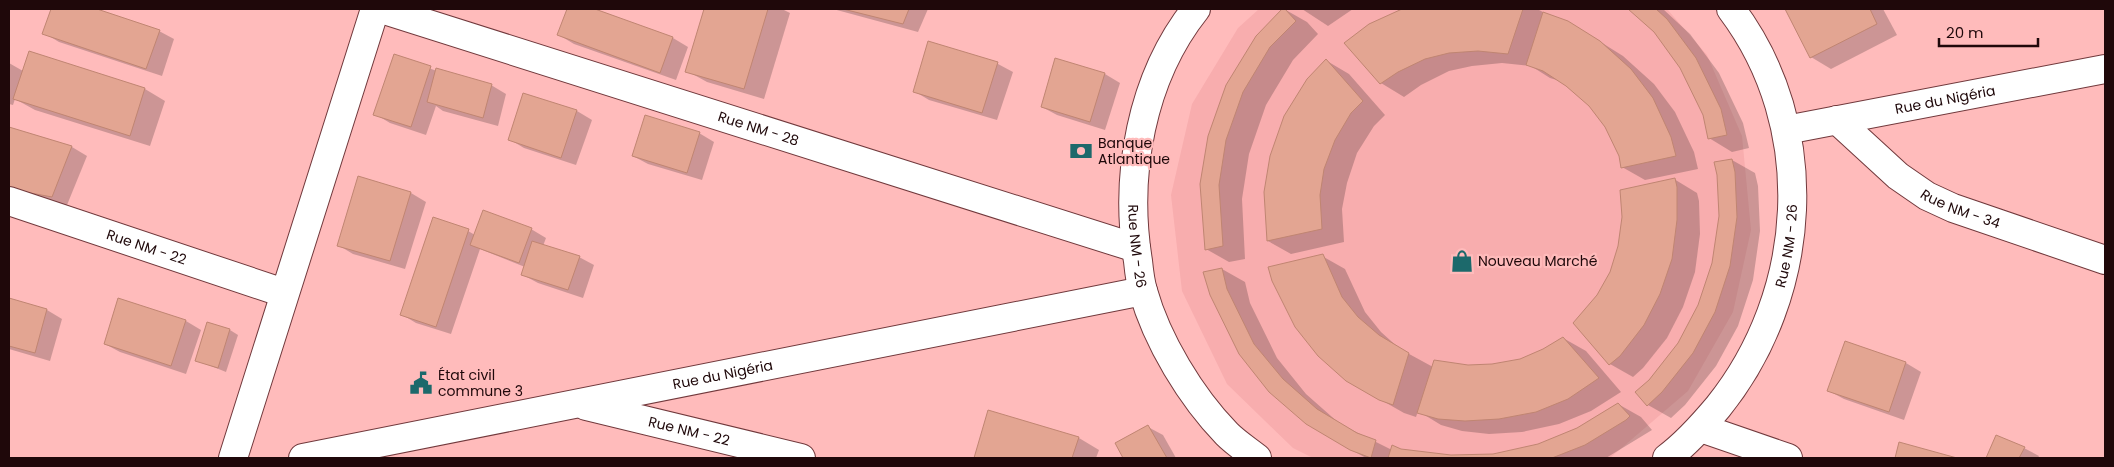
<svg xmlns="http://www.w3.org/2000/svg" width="2114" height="467" viewBox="0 0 2114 467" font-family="Poppins,sans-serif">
<rect width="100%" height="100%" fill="#fbb"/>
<path fill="#f8adae" d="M1259,9H1667L1707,55L1742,136L1751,230L1733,312L1688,391L1610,458H1313L1293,448L1227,384L1182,291L1171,195L1192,104L1238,28Z"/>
<g fill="#0003">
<path d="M52,9H93L159,31L174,39L162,76L59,42L44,33Z"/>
<path d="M568,9H591L673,38L688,47L676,80L574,44L559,35Z"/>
<path d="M705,9H782L790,13L764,99L707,82L687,71Z"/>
<path d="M833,9H928L918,32Z"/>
<path d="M1284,9L1307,22L1318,34L1293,60L1266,105L1249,154L1242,199L1245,259L1229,262L1206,249L1202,184L1257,37Z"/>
<path d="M1302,9H1353L1328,26Z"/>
<path d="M1405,9H1537L1591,36L1623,56L1654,84L1675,112L1694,152L1698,169L1645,180L1622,167L1620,156L1606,126L1590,105L1563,82L1550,78L1531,66L1502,63L1472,66L1449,71L1421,85L1404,97L1381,83L1370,25Z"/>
<path d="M1630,9H1663L1690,34L1719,73L1743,123L1749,148L1732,152L1709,138L1704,115L1681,67L1655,31Z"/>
<path d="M1787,9H1883L1897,35L1831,69L1811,57Z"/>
<path d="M929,43L998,64L1013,72L997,120L929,100L914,91Z"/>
<path d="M29,53L145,89L165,101L150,146L35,110L15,99L13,105L9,104V63L23,71Z"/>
<path d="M395,56L437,71L491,85L506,94L498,126L443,111L436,106L426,135L390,123L375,114Z"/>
<path d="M1056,59L1105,74L1120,83L1105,130L1057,115L1042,107Z"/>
<path d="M1327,61L1349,74L1385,115L1374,126L1357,153L1347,183L1342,209L1344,242L1291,254L1268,241Z"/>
<path d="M524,94L577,111L592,120L576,165L524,148L509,139Z"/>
<path d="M9,129L72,147L87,156L67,205L9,194Z"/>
<path d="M699,133L714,142L702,180L648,164L633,156Z"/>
<path d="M1732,160L1755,173L1758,186L1760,231L1753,280L1738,326L1716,366L1685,405L1671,418L1648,405L1649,380L1679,344L1699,305L1714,263Z"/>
<path d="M1674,179L1697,193L1699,201L1700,234L1695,272L1683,307L1667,338L1643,368L1633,377L1610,364L1598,296Z"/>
<path d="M411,193L426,202L405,269L353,254L338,245Z"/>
<path d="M531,229L546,238L543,246L579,257L594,265L583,298L538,283L523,275L525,267L480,249L451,334L416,323L401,314L468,231L475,235Z"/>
<path d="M1322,256L1345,269L1365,312L1381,332L1400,349L1433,367L1492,366L1520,360L1544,350L1563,338L1586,351L1621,392L1591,411L1559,424L1522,432L1489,434L1462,431L1441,425L1418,411L1416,417L1404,413L1346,380Z"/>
<path d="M1222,269L1245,282L1250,303L1277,358L1306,394L1340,424L1392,450H1401L1451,457L1493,455L1538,445L1577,429L1618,404L1641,417L1652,430L1606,458H1366L1350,449L1240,353Z"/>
<path d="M9,299L47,310L62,319L50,361L9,349Z"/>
<path d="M119,299L186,321L201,330L186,374L120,352L105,344Z"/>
<path d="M208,324L230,330L238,335L226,372L196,360Z"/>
<path d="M1846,343L1906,363L1921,372L1904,420L1844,399L1829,391Z"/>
<path d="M989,412L1079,438L1099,450L1096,458H976Z"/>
<path d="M1148,427L1163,435L1176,458H1124L1117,444Z"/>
<path d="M1997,437L2024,448L2039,456L2038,458H1988Z"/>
<path d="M1900,443L1953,458H1896Z"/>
</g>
<g fill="#e3a592" stroke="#c08572">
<path d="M51,9H97L160,30L146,69L42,34Z"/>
<path d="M567,9H595L673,37L660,73L557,35Z"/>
<path d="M704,9H768L744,89L685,72Z"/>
<path d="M843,9H909L903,24Z"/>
<path d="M1282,9H1285L1296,21L1270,47L1243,92L1226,140L1219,185L1223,246L1205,250L1200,184L1208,136L1226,85L1256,36Z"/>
<path d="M1402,9H1523L1508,54L1478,51L1449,53L1425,59L1398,72L1380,84L1344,43L1369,24Z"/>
<path d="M1628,9H1656L1667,19L1696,58L1721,109L1727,135L1708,139L1703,115L1680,68L1654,32Z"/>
<path d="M1785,9H1870L1877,24L1810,58Z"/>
<path d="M1543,12L1568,21L1600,41L1631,69L1653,98L1671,137L1676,156L1621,168L1619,156L1605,127L1589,106L1566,86L1543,71L1526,65Z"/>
<path d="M928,41L998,62L982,113L913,92Z"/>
<path d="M29,51L145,88L130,136L13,99Z"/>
<path d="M394,54L431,66L411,127L373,115Z"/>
<path d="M1055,58L1105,73L1090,122L1041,107Z"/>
<path d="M1326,59L1363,101L1351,113L1335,140L1324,169L1320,195L1322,229L1267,241L1264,192L1270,156L1284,116L1307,79Z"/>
<path d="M436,68L492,84L483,118L427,102Z"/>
<path d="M523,93L577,110L561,158L508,140Z"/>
<path d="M645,115L700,132L687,173L632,156Z"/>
<path d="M9,127L72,146L52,197L9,189Z"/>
<path d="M1732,159L1735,172L1737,217L1730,266L1715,312L1693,353L1662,392L1647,406L1635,392L1649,380L1678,343L1698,305L1712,263L1719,216L1717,175L1714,162Z"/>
<path d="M358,176L411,192L390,261L337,246Z"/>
<path d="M1675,178L1677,187V220L1672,259L1660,294L1644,325L1620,356L1609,365L1573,323L1597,295L1610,272L1618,246L1622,217L1620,190Z"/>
<path d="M483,210L532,228L519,263L470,245Z"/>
<path d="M433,217L469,229L436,327L400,315Z"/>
<path d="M532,241L580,256L568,290L521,275Z"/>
<path d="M1323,254L1342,297L1358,317L1379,335L1409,353L1393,405L1379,400L1346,381L1318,356L1295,327L1272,281L1268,267Z"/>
<path d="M1222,268L1227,289L1254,344L1283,379L1317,409L1357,433L1376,440L1371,458L1350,450L1306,424L1269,392L1239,354L1210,295L1203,272Z"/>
<path d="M9,298L47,309L35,353L9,346Z"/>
<path d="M118,298L186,320L171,366L104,344Z"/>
<path d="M207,322L230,329L218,368L195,361Z"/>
<path d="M1563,337L1599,378L1568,399L1536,412L1499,419L1465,421L1438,419L1417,413L1434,360L1468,365L1492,364L1520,359L1543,349Z"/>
<path d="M1845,341L1906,362L1889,412L1827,391Z"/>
<path d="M1618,403L1630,416L1626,420L1585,445L1552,458H1388L1392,445L1401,449L1451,455L1493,454L1538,444L1577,428Z"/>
<path d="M988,410L1079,437L1072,458H974Z"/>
<path d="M1148,425L1167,458H1123L1115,443Z"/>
<path d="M1996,435L2025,447L2019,458H1986Z"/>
<path d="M1899,442L1957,458H1895Z"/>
</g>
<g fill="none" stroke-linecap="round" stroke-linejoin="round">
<defs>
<g id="minor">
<path id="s1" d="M381,9L1136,248"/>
<path id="s2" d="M1837,120L1898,176L1927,196L1953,208L2105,260"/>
<path id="s3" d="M1786,130L2105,69"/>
<path id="s4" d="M9,201L284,293"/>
<path id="s5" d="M586,406L801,458"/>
<path d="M1701,428L1788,458"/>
<path d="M233,458L375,9"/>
<path id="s6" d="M303,458L1143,291"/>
</g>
<g id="tertiary">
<path id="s7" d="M1196,9C1141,78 1124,175 1138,261C1139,271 1140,281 1143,291C1157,341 1191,397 1227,434C1236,443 1247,450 1257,458"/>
<path id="s8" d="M1667,458C1686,444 1702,426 1718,407C1809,294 1820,127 1731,9"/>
</g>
</defs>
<use href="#minor" stroke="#71393c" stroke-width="30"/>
<use href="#tertiary" stroke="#71393c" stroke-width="30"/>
<use href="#minor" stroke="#fff" stroke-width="28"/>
<use href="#tertiary" stroke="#fff" stroke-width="28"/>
</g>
<defs>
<symbol id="bank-bare" viewBox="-9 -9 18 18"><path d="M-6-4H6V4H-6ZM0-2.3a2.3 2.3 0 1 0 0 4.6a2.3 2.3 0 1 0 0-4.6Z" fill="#1c696b" stroke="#fbb" stroke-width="2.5" paint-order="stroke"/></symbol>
<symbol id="shop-bare" viewBox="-9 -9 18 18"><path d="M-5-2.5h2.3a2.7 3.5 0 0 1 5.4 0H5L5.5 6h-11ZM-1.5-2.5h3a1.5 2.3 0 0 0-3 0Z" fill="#1c696b" stroke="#fbb" stroke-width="2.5" paint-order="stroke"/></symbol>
<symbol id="civic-bare" viewBox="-9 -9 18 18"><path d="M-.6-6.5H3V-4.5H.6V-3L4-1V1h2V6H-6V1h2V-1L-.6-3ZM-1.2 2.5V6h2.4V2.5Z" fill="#1c696b" stroke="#fbb" stroke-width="2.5" paint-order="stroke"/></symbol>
</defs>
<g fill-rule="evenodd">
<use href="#bank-bare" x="1065" y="135" width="32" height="32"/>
<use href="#shop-bare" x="1446" y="245" width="32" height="32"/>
<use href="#civic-bare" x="405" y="367" width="32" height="32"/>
</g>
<g text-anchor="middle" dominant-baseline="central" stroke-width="4.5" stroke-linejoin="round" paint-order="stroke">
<g font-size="14" fill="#1f080a" stroke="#fbb">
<text stroke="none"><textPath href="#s3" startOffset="162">Rue du Nigéria</textPath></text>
<text stroke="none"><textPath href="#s1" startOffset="396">Rue NM - 28</textPath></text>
<text stroke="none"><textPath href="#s2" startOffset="154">Rue NM - 34</textPath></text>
<text stroke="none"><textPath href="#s7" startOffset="251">Rue NM - 26</textPath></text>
<text stroke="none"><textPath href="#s8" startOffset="250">Rue NM - 26</textPath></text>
<text stroke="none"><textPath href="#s4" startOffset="145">Rue NM - 22</textPath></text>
<text stroke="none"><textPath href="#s6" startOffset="428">Rue du Nigéria</textPath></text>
<text stroke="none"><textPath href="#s5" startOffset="106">Rue NM - 22</textPath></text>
</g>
<g font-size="14" fill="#1f080a" stroke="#fbb" text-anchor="start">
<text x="1098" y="143">Banque<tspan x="1098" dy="16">Atlantique</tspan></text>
<text x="1478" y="261">Nouveau Marché</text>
<text x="438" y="375">État civil<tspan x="438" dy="16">commune 3</tspan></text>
</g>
</g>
<rect width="2114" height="467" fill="none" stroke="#1f080a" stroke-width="20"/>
<path d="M1939 38v8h99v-8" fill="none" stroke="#1f080a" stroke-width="2.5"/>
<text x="1946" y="38" font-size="15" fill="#1f080a" stroke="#ffbbbb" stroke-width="4" paint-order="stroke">20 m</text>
</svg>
